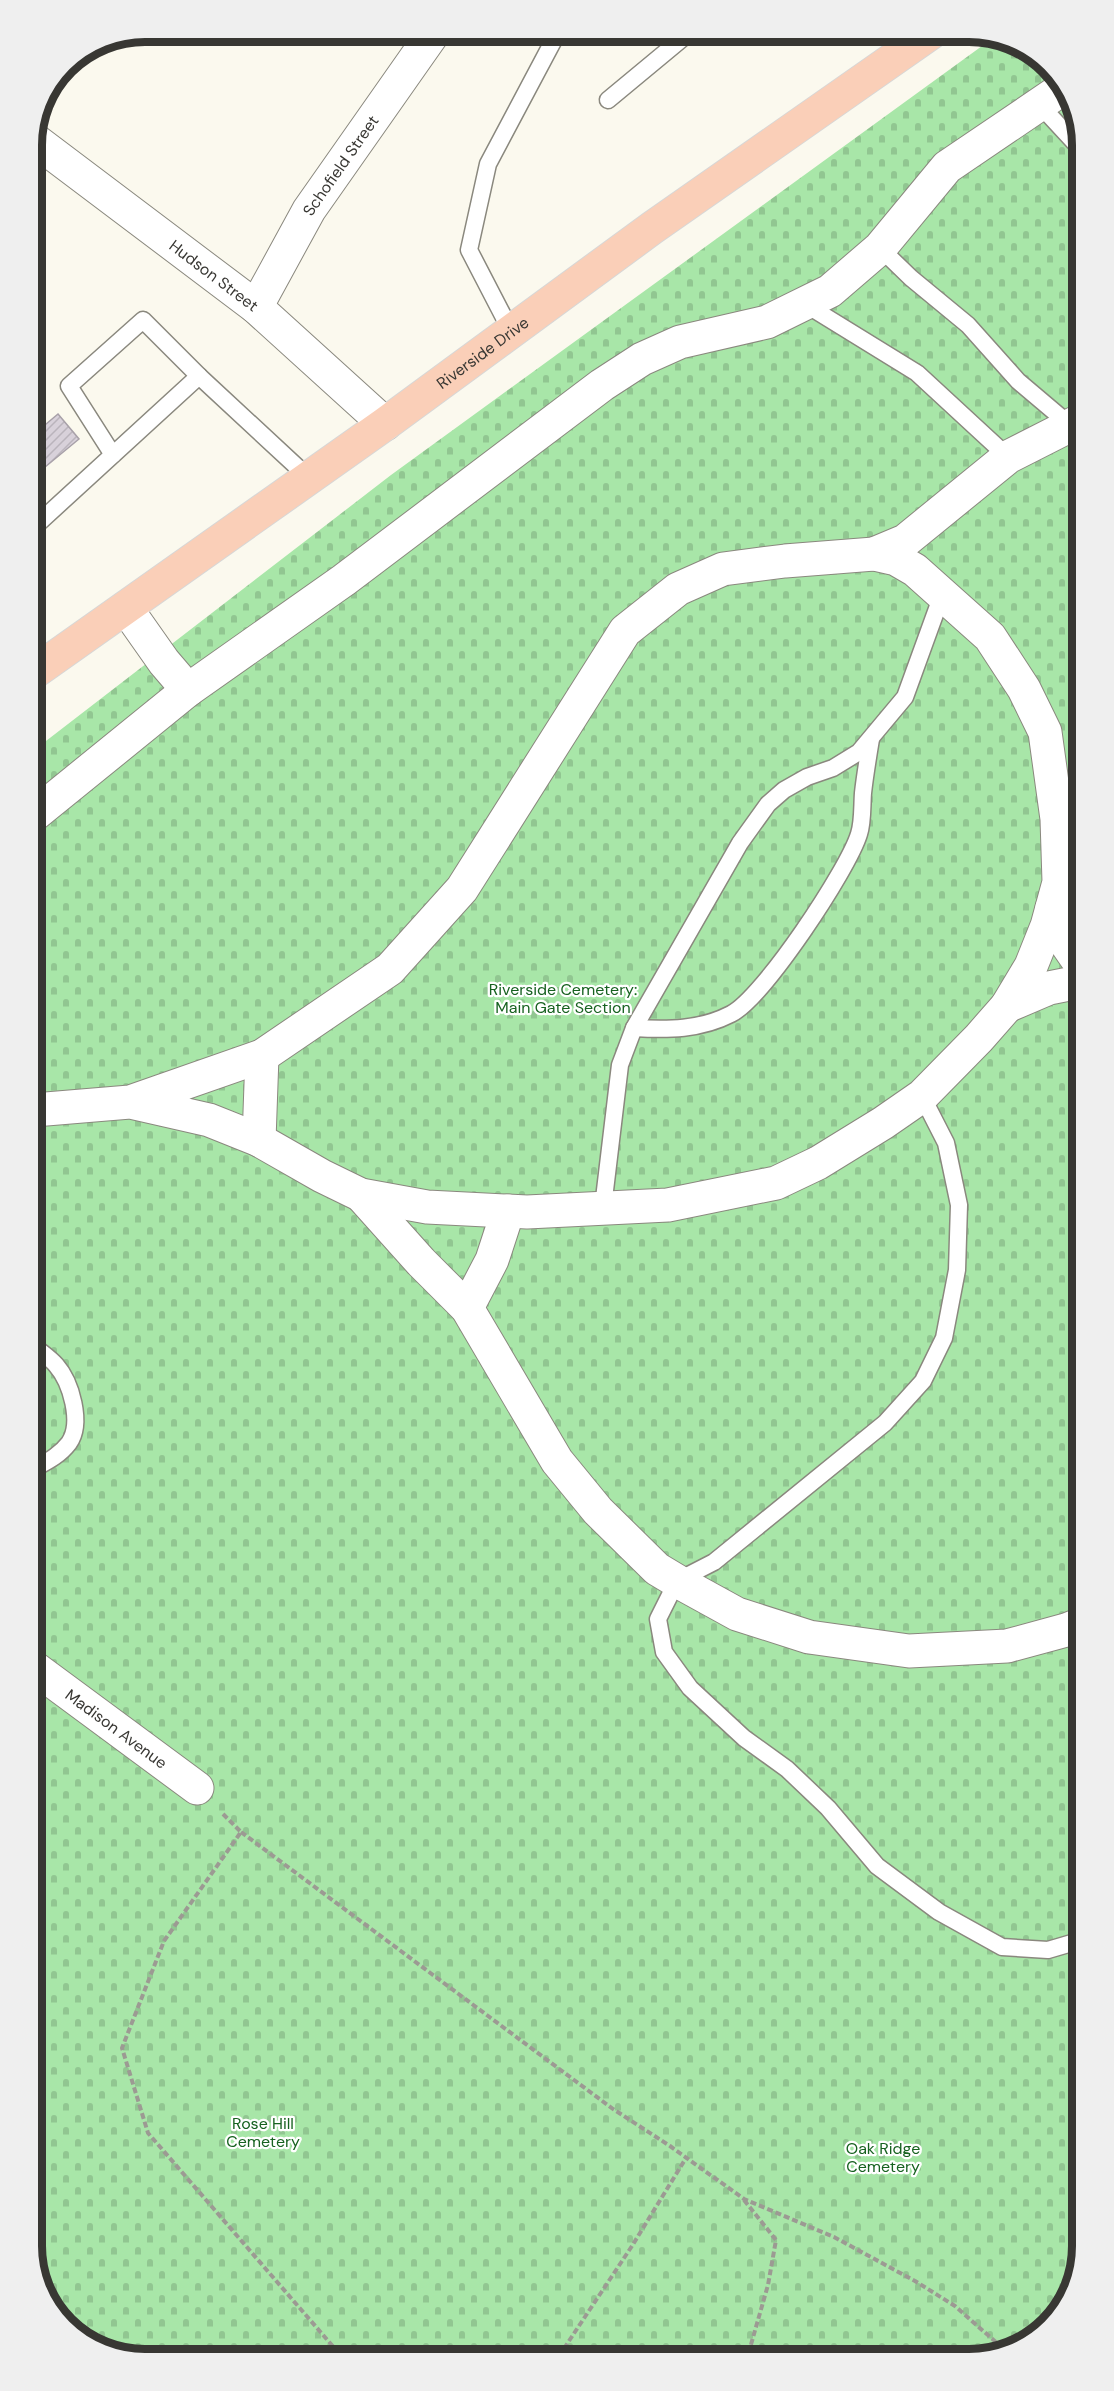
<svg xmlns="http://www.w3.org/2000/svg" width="1114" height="2391" viewBox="0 0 1114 2391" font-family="'DM Sans',sans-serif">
<defs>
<pattern id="cemetery-stones" width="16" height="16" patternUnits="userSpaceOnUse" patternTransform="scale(1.5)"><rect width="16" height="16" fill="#a8e6a8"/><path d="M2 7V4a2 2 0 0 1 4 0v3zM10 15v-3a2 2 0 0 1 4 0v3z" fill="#91c691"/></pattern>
<pattern id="building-hatch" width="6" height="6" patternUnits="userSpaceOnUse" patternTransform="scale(1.5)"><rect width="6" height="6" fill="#d8d1da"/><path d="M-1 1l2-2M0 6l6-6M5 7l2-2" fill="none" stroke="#bab4bc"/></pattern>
</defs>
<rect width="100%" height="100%" fill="#fbf9ee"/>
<path fill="url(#cemetery-stones)" d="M993,38L1038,55L1076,108L1082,2246L1059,2315L1006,2353L137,2359L76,2336L38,2283L36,1695L46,1620L36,1612L33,751L391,475Z"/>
<path fill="url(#building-hatch)" stroke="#a8a1a9" stroke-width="1.5" d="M58,414L79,439L33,477V435Z"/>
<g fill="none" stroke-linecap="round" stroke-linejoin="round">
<defs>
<g id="service">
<path d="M608,100L690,32"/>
<path d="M1039,104L1076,144"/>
<path d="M880,248L911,278L968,325L1018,381L1070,425"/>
<path d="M805,304L917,373L1008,457"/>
<path d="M511,331L469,250L488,164L558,32"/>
<path d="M199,376L309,478"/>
<path d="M33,528L199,376L143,320L69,386L113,455"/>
<path d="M634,1028C668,1030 700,1030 731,1014C763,998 848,870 859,834C863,822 862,806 863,793C865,775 868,757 871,739"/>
<path d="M922,1096L946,1143L959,1205L957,1270L944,1338L923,1381L885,1423L714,1562L677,1581L658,1619L664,1652L690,1688L744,1738L787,1769L828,1808L877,1866L939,1912L1002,1947L1048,1950L1082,1940"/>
<path d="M603,1207L620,1065L634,1028L740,843L768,804L784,790L807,777L833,768L859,752L905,697L942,595"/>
<path d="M35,1347C42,1353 50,1358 56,1365C71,1382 83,1423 69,1443C60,1455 48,1461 35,1468"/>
</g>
<g id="minor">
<path id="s1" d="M32,138L256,307L385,424"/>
<path id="s2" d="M256,307L309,210L434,32"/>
<path d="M874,554L905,541L1008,457L1077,422"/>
<path d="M126,608L164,662L188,690"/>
<path d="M34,815L188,690L344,580L602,385L642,359L680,342L767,322L830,291L880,248L947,167L1062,89"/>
<path d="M1052,908L1061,936L1079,962"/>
<path d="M1007,1006L1049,988L1079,982"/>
<path d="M34,1110L130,1102L262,1056L390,969L462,889L625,631L678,589L723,569L785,561L874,554L896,559L915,570L990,637L1024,689L1045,732L1057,819L1059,882L1047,926L1031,966L1007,1006L979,1038L922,1096L883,1123L818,1163L776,1183L668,1205L527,1212L427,1207L361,1195L322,1176L259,1140L209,1120L130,1102"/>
<path d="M259,1140L262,1056"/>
<path d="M361,1195L421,1262L467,1308L557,1461L598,1511L657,1569L677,1581L737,1614L809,1637L909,1651L1007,1646L1066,1630L1081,1624"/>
<path d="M467,1308L492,1260L508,1211"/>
<path id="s3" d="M36,1669L197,1788"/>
</g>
<g id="primary">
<path id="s4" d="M33,673L385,424L652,228L932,32"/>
</g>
</defs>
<use href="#service" stroke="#8a887e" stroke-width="19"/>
<use href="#minor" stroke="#8a887e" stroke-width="35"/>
<use href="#primary" stroke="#d7d7d6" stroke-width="35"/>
<g stroke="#9c9a93" stroke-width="4" stroke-dasharray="6 3" stroke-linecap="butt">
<path d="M223,1814L241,1832L164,1941L122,2048L148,2133L343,2358"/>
<path d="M241,1832L613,2109L670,2146L744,2199L834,2237L915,2281L955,2306L1007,2352"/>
<path d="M744,2200L776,2240L768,2285L748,2355"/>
<path d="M559,2356L632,2246L686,2158"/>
</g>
<use href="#service" stroke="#fff" stroke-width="16"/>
<use href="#minor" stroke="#fff" stroke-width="33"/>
<use href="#primary" stroke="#facfb8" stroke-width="33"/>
</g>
<g text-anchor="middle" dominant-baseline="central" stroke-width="4.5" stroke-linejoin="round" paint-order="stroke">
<g font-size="16" fill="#383733" stroke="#fff">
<text stroke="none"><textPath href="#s2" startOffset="165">Schofield Street</textPath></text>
<text stroke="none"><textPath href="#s1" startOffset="228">Hudson Street</textPath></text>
<text stroke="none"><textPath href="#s4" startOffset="552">Riverside Drive</textPath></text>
<text stroke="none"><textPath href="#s3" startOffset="100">Madison Avenue</textPath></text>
</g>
<g font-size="16" fill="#176220" stroke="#fff">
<text x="563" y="989">Riverside Cemetery:<tspan x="563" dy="18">Main Gate Section</tspan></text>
<text x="263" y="2123">Rose Hill<tspan x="263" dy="18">Cemetery</tspan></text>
<text x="883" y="2148">Oak Ridge<tspan x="883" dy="18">Cemetery</tspan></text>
</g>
</g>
<path d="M0 0H1114V2391H0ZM145 42H969A103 103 0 0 1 1072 145V2246A103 103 0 0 1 969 2349H145A103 103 0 0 1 42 2246V145A103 103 0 0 1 145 42Z" fill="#efefef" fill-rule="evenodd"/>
<path fill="none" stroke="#383733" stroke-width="8" d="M145 42H969A103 103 0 0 1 1072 145V2246A103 103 0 0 1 969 2349H145A103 103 0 0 1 42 2246V145A103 103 0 0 1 145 42Z"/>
</svg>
